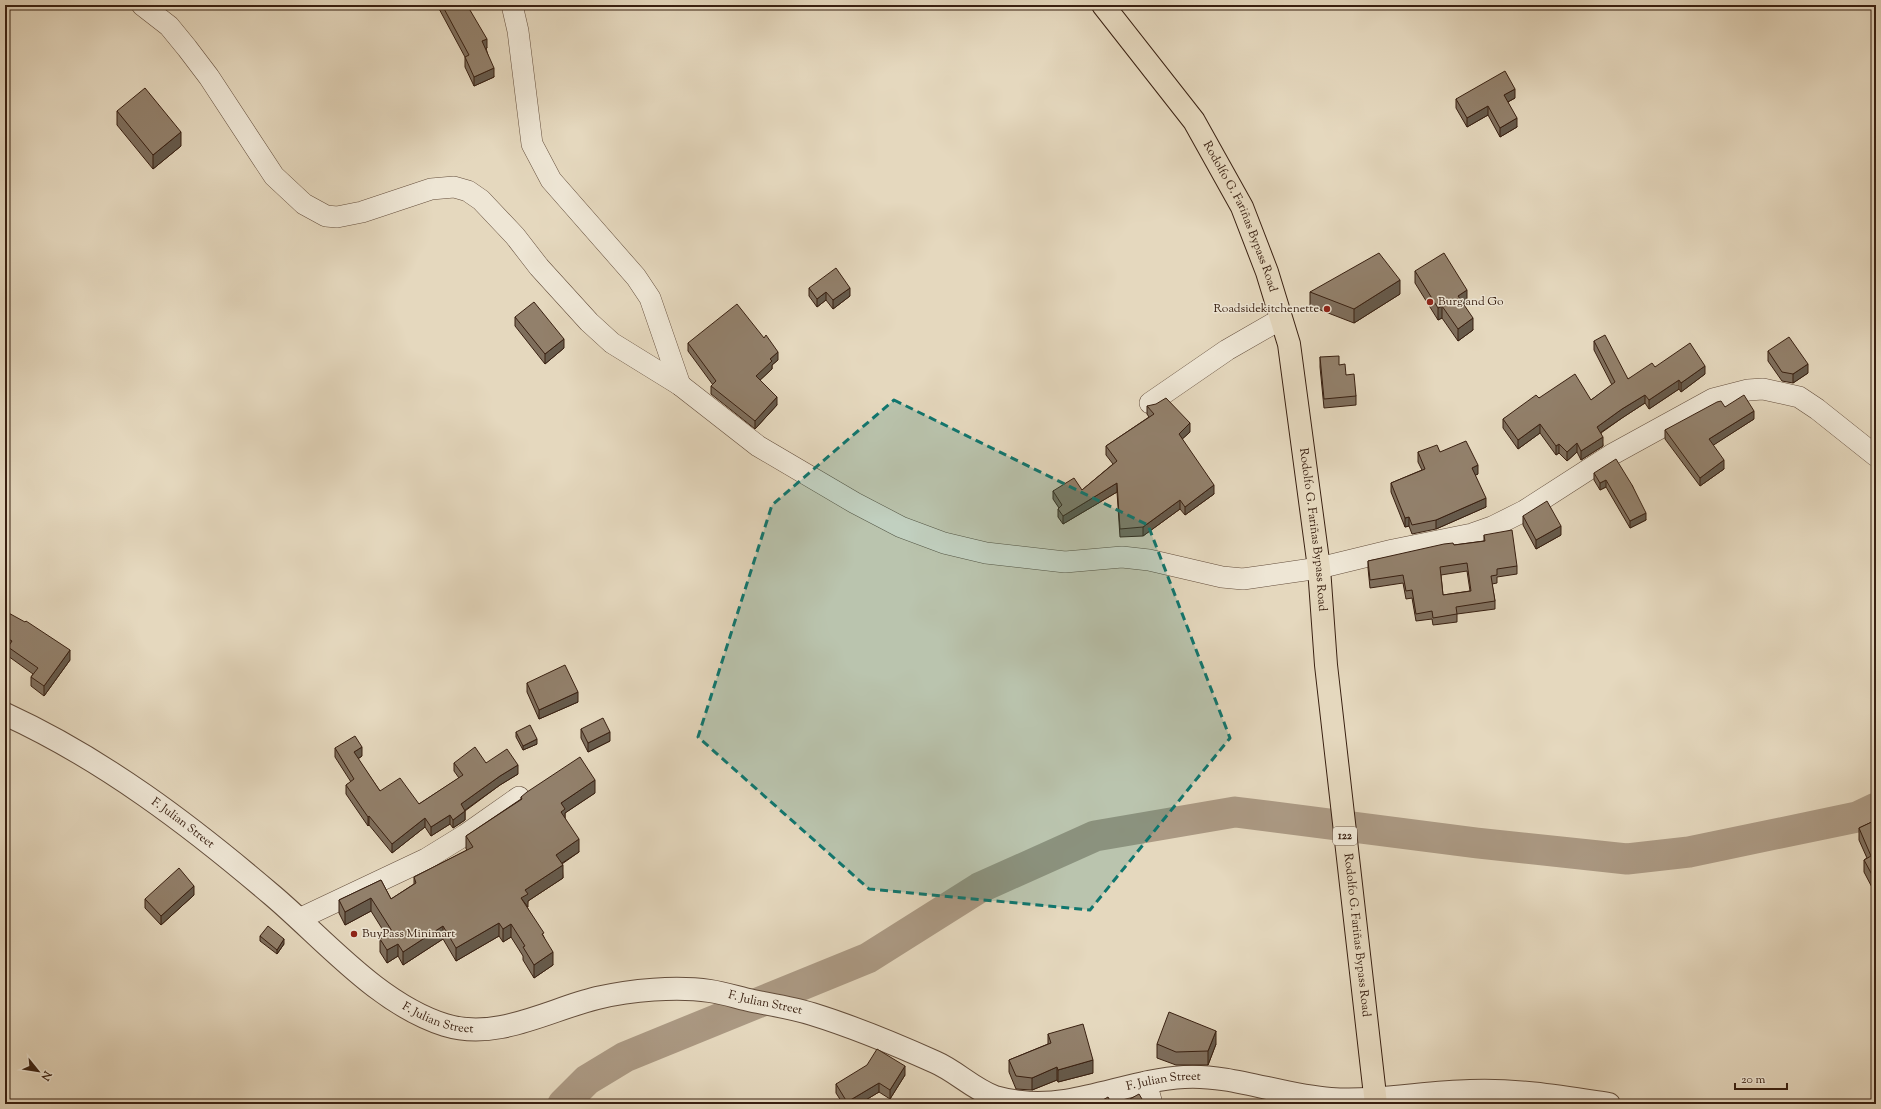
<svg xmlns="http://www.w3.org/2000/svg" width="1881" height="1109" viewBox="0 0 1881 1109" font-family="'Sorts Mill Goudy',serif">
<rect width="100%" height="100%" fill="#e5d8be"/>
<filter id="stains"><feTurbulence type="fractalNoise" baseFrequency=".005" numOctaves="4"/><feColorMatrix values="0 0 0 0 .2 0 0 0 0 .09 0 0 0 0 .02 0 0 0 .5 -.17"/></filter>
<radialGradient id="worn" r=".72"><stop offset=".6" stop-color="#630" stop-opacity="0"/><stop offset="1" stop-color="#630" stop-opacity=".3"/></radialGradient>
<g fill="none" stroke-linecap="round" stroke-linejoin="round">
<path stroke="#ab9983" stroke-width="31" d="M563,1104L587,1080L625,1057L868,958L979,888L1095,836L1235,812L1477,843L1627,859L1689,852L1857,817L1876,808"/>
<defs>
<g id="minor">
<path d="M142,5L169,26L187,48L209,77L274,176L304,204L326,216L337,217L362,212L431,189L454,187L468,191L481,200L515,236L539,267L589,322L612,343L680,385L758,446L855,503L901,527L944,543L986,553L1065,562L1122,557L1149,560L1222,577L1243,579L1319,568L1393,550L1472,534L1492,527L1524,511L1611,455L1713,399L1748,390L1763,389L1799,397L1817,409L1876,456"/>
<path d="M512,5L518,31L532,144L551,180L636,277L650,298L680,385"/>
<path d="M1150,403L1227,350L1281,319"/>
<path d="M299,919L426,859L465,835L519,797"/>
<path d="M1146,1082L1152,1104"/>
</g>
<g id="tertiary">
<path id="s1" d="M5,714C103,759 190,825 272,895C324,939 378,1004 445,1025C497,1041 548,1010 597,998C631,990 676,986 710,991C724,993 739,998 753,1001C773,1005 793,1008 812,1014C854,1027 895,1044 935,1062C956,1071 973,1089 995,1097C1002,1099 1013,1101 1021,1102C1073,1109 1130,1080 1184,1077C1231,1074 1283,1096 1331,1099C1377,1102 1424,1092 1470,1091C1517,1089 1563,1097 1609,1104"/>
</g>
<g id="primary">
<path id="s2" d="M1103,5L1194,121L1242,207L1267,272L1289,344L1319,568L1326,665L1376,1104"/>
</g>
</defs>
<use href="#minor" stroke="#644e3c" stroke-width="22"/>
<use href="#tertiary" stroke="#644e3c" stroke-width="24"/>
<use href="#primary" stroke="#392011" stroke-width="24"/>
<use href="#minor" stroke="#eee6d5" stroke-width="21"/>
<use href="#tertiary" stroke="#eee6d5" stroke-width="22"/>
<use href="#primary" stroke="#e5d8be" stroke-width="22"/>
</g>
<g fill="#7e6e5c" stroke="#392011" fill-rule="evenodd">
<path d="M207,5H216L212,10Z"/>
<path d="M437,5H467L487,48H486L494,77L474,86L465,67V57Z"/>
<path d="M1515,98L1508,102L1517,127L1500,137L1488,115L1467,127L1456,108V99Z"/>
<path d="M117,111L181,146L153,169L117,125Z"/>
<path d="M1415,271L1467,302L1464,304L1473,330L1458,341L1442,318L1438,320L1415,283Z"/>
<path d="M809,288L850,296L833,309L826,300L817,307L809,296Z"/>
<path d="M1310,292L1400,294L1354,323L1310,306Z"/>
<path d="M515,317L564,348L545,364L515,326Z"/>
<path d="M1594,341L1628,379L1655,367L1705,374L1681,392L1679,389L1649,409L1645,403L1622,418L1601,433L1603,446L1581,460L1577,452L1567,461L1559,453L1556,455L1540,433L1518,449L1503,428V419L1539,398L1591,400L1612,385L1594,350Z"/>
<path d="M688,343L778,360L772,365V369L760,380L777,405L755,429L711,394V386L713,385L688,351Z"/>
<path d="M1768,351L1808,373L1793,383L1782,381L1768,361Z"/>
<path d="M1320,357L1339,365L1346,375L1356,396V405L1324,408L1320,367Z"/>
<path d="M1147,406L1190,432L1182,439L1214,494L1185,515L1180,509L1143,536L1120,537L1117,492L1063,524L1058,517V509L1059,508L1053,499V491L1082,490L1113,464L1106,455V446L1149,417L1147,414Z"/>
<path d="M1725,407L1754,419L1713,445L1724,469L1700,486L1665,439V430Z"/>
<path d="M1418,452H1440L1478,474L1475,475L1486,507L1436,529L1412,534L1409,526L1405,527L1391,492V483L1422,470L1418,462Z"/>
<path d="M1594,473L1632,485L1646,520L1630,528L1606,487L1600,490L1594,480Z"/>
<path d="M1523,516L1561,535L1536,549L1523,525Z"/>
<path d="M1484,535L1517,566V574L1497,577V583L1492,584L1495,601V609L1457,614V622L1433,625L1432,619L1416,621L1412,598L1406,599L1403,583L1370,588L1368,568V561L1454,545L1484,541ZM1467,571L1470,591L1443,595L1441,575Z"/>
<path d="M5,611L70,660L44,696L31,686V677L33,674L8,656V647L5,646Z"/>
<path d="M527,683L578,702L539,719L527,692Z"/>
<path d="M581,729L610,741L588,752L581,738Z"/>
<path d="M516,732L537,744L523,750L516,737Z"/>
<path d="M335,748L362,756L358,759L380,791L419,804L459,778L454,771V763H486L518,774L500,785L465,811V820L453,828L450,824L431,836L425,827L392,853L369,825L368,826L346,794V785L351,782L335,757Z"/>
<path d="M595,793L565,813V818L579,852L562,864L563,878L528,901L527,907L544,937L553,965L534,978L523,960V956L511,937L503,942L499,936L456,961L443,939L403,965L398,956L387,963L380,952V939L386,935L371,911L345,925L339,913V900L381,880L391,899L414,884V877L467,850L466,849V836L521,799V797Z"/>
<path d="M1876,820V895L1864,872V860L1867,858L1859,840V828Z"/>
<path d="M194,895L161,925L145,908V899Z"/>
<path d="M260,936L284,944L277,954L260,941Z"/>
<path d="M1048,1034L1093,1073L1058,1082L1057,1080L1032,1090L1016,1089L1009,1072V1060L1048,1044Z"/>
<path d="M1157,1044H1216L1208,1065H1176L1157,1058Z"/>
<path d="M905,1075L890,1099L879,1092L859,1104H843L836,1093V1084Z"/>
</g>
<g fill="#665a4b" stroke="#392011">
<path d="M212,5H216L212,10Z"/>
<path d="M487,39V48L482,50V41Z"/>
<path d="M494,68V77L474,86V77Z"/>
<path d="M1515,89V98L1504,104V95Z"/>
<path d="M1488,106V115L1467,127V118Z"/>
<path d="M1517,118V127L1500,137V128Z"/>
<path d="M181,132V146L153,169V155Z"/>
<path d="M1400,280V294L1354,323V309Z"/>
<path d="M850,288V296L833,309V300Z"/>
<path d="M1467,290V302L1458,308V296Z"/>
<path d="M826,292V300L817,307V299Z"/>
<path d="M1442,306V318L1438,320V308Z"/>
<path d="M1473,318V330L1458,341V329Z"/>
<path d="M564,339V348L545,364V354Z"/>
<path d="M778,352V360L772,365V369L756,384V376L770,359Z"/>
<path d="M1808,364V373L1793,383V374Z"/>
<path d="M1705,366V374L1681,392V383Z"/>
<path d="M1679,380V389L1649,409V400Z"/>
<path d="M1645,395V403L1622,418L1597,435V427L1622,409Z"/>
<path d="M777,397V405L755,429V421Z"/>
<path d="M1754,411V419L1709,448V439Z"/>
<path d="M1190,423V432L1179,442V434Z"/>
<path d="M1540,424V433L1518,449V440Z"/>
<path d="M1603,437V446L1581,460V451Z"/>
<path d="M1577,443V452L1567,461V452Z"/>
<path d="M1559,444V453L1556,455V446Z"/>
<path d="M1724,460V469L1700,486V478Z"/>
<path d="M1478,465V474L1472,477V468Z"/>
<path d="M1606,480V487L1600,490V483Z"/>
<path d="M1117,483V492L1063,524V516Z"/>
<path d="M1214,485V494L1185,515V507Z"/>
<path d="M1486,498V507L1436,529V520Z"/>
<path d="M1180,500V509L1143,536V527Z"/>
<path d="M1646,513V520L1630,528V521Z"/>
<path d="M1409,517V526L1405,527V518Z"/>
<path d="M1561,526V535L1536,549V540Z"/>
<path d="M70,650V660L44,696V686Z"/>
<path d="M578,692V702L539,719V710Z"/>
<path d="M610,732V741L588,752V743Z"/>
<path d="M537,739V744L523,750V746Z"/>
<path d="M362,747V756L354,761V752Z"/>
<path d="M518,765V774L500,785L461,813V804L500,776Z"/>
<path d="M595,780V793L565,813V822L561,825V803Z"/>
<path d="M465,811V820L453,828V820Z"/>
<path d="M450,815V824L431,836V827Z"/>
<path d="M369,816V825L368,826V817Z"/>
<path d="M425,818V827L392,853V844Z"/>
<path d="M579,839V852L556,867V855Z"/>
<path d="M563,865V878L528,901V907L521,898L525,890Z"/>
<path d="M194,886V895L161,925V916Z"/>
<path d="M371,898V911L345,925V912Z"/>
<path d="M499,923V936L456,961V948Z"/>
<path d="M511,924V937L503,942V929Z"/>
<path d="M443,926V939L403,965V952Z"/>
<path d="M284,939V944L277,954V950Z"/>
<path d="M398,944V956L387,963V950Z"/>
<path d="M553,952V965L534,978V965Z"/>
<path d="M1216,1031V1044L1208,1065V1051Z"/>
<path d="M1093,1060V1073L1058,1082V1070Z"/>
<path d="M905,1066V1075L890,1099V1090Z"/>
<path d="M1057,1067V1080L1032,1090V1078Z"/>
<path d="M879,1083V1092L859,1104H847V1102Z"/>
</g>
<g fill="#92806b" stroke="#392011" fill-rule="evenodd">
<path d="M442,5H467L487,39L482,41L494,68L474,77L465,57L469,55Z"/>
<path d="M1505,71L1515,89L1504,95L1517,118L1500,128L1488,106L1467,118L1456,99Z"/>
<path d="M145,88L181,132L153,155L117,111Z"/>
<path d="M1379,253L1400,280L1354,309L1310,292Z"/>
<path d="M1444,253L1467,290L1458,296L1473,318L1458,329L1442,306L1438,308L1415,271Z"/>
<path d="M836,268L850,288L833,300L826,292L817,299L809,288Z"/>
<path d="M534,302L564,339L545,354L515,317Z"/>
<path d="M737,304L764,338L766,335L778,352L770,359L772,361L756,376L777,397L755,421L711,386L716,381L688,343Z"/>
<path d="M1605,335L1628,379L1652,363L1655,367L1690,343L1705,366L1681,383L1679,380L1649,400L1645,395L1622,409L1597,427L1603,437L1581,451L1577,443L1567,452L1559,444L1556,446L1540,424L1518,440L1503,419L1536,395L1539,398L1575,374L1591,400L1615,382L1594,341Z"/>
<path d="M1789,337L1808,364L1793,374L1782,372L1768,351Z"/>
<path d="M1339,356V365L1345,364L1346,375L1354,374L1356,396L1324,399L1320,357Z"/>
<path d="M1744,395L1754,411L1709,439L1724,460L1700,478L1665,430L1717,402L1721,401L1725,407Z"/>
<path d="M1166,398L1190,423L1179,434L1214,485L1185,507L1180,500L1143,527L1120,529L1117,483L1063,516L1058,509L1062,505L1053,491L1074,478L1082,490L1117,461L1106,446L1154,414L1147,406L1156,404Z"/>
<path d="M1466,441L1478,465L1472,468L1486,498L1436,520L1412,525L1409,517L1405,518L1391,483L1425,469L1418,452L1437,445L1440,452Z"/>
<path d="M1616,459L1632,485L1646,513L1630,521L1606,480L1600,483L1594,473Z"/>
<path d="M1547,501L1561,526L1536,540L1523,516Z"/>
<path d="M1512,530L1517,566L1497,569V575L1491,576L1495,601L1456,607L1457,614L1433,618L1432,611L1416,614L1412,590L1406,591L1403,575L1370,580L1368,561L1444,544L1453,543L1454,545L1485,541L1484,535ZM1467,563L1471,591L1443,595L1440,567Z"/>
<path d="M5,611L25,622L26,621L70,650L44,686L31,677L38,668L8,647L12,641L5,637Z"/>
<path d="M565,665L578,692L539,710L527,683Z"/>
<path d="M603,718L610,732L588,743L581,729Z"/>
<path d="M530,725L537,739L523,746L516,732Z"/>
<path d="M355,736L362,747L354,752L380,791L400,778L419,804L463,775L454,763L475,747L486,763L507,749L518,765L500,776L461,804L465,811L453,820L450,815L431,827L425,818L392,844L369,816L368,817L346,785L354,779L335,748Z"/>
<path d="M580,757L595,780L561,803L565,809L561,812L579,839L556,855L563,865L525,890L528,894L521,898L544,933L542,934L553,952L534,965L523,947L525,946L511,924L503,929L499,923L456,948L443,926L403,952L398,944L387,950L380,939L392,931L371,898L345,912L339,900L381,880L391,899L416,883L414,877L473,847L466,836L522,799L521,797L527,792Z"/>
<path d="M1876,820V882L1864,860L1871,856L1859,828Z"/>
<path d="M179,868L194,886L161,916L145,899Z"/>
<path d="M268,926L284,939L277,950L260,936Z"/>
<path d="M1169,1012L1216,1031L1208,1051L1176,1052L1157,1044Z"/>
<path d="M1083,1024L1093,1060L1058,1070L1057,1067L1032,1078L1016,1076L1009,1060L1051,1043L1048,1034Z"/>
<path d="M877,1049L905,1066L890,1090L879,1083L847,1102L836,1084L867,1065Z"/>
<path d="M1139,1094L1145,1104H1121Z"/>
<path d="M1108,1097L1112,1104H1096Z"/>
<path d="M1218,1102L1220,1104H1214Z"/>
</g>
<path fill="#0f766e" fill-opacity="0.2" stroke="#0f766e" stroke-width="3" stroke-dasharray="8 5" stroke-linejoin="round" d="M894,400L1148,525L1230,738L1090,910L869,889L698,737L772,505Z"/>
<g fill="#8f2418" stroke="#eee6d5" stroke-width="1.5">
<circle cx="1430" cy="302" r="4"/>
<circle cx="1327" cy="309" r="4"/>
<circle cx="354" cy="934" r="4"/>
</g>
<g text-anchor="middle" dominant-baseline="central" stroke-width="3" stroke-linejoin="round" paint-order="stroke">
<rect fill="#eee6d5" stroke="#6f5b4c" stroke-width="1" x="1333" y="827" width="24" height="18" rx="3"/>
<g font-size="11" font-weight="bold" fill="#392011">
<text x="1345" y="836">122</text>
</g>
<g font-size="12" fill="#392011" stroke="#eee6d5">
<text stroke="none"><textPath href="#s2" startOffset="254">Rodolfo G. Fariñas Bypass Road</textPath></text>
<text stroke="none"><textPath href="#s2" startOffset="578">Rodolfo G. Fariñas Bypass Road</textPath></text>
<text stroke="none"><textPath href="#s1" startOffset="209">F. Julian Street</textPath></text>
<text stroke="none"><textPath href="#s2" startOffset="986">Rodolfo G. Fariñas Bypass Road</textPath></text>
<text stroke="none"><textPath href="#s1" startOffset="869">F. Julian Street</textPath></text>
<text stroke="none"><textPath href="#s1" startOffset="533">F. Julian Street</textPath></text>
<text stroke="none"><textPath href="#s1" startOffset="1290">F. Julian Street</textPath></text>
</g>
<g font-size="12" fill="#392011" stroke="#eee6d5" text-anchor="start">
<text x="1438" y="302">Burg and Go</text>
<text x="1319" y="309" text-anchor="end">Roadsidekitchenette</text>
<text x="362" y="934">BuyPass Minimart</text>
</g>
</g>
<rect width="1881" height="1109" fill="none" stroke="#e5d8be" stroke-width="20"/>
<rect x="6" y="6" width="1869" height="1097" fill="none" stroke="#392011" stroke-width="2"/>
<rect x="10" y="10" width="1861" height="1089" fill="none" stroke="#392011"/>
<g transform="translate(38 1071) rotate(120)" stroke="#eee6d5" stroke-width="3" paint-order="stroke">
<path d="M0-3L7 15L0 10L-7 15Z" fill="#392011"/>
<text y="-6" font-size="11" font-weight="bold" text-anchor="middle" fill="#392011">N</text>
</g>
<path d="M1735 1083v6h52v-6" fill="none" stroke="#392011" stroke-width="2"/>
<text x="1741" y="1083" font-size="12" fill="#392011" stroke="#eee6d5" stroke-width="3" paint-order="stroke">20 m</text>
<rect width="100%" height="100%" filter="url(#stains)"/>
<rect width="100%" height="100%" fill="url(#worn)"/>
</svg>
